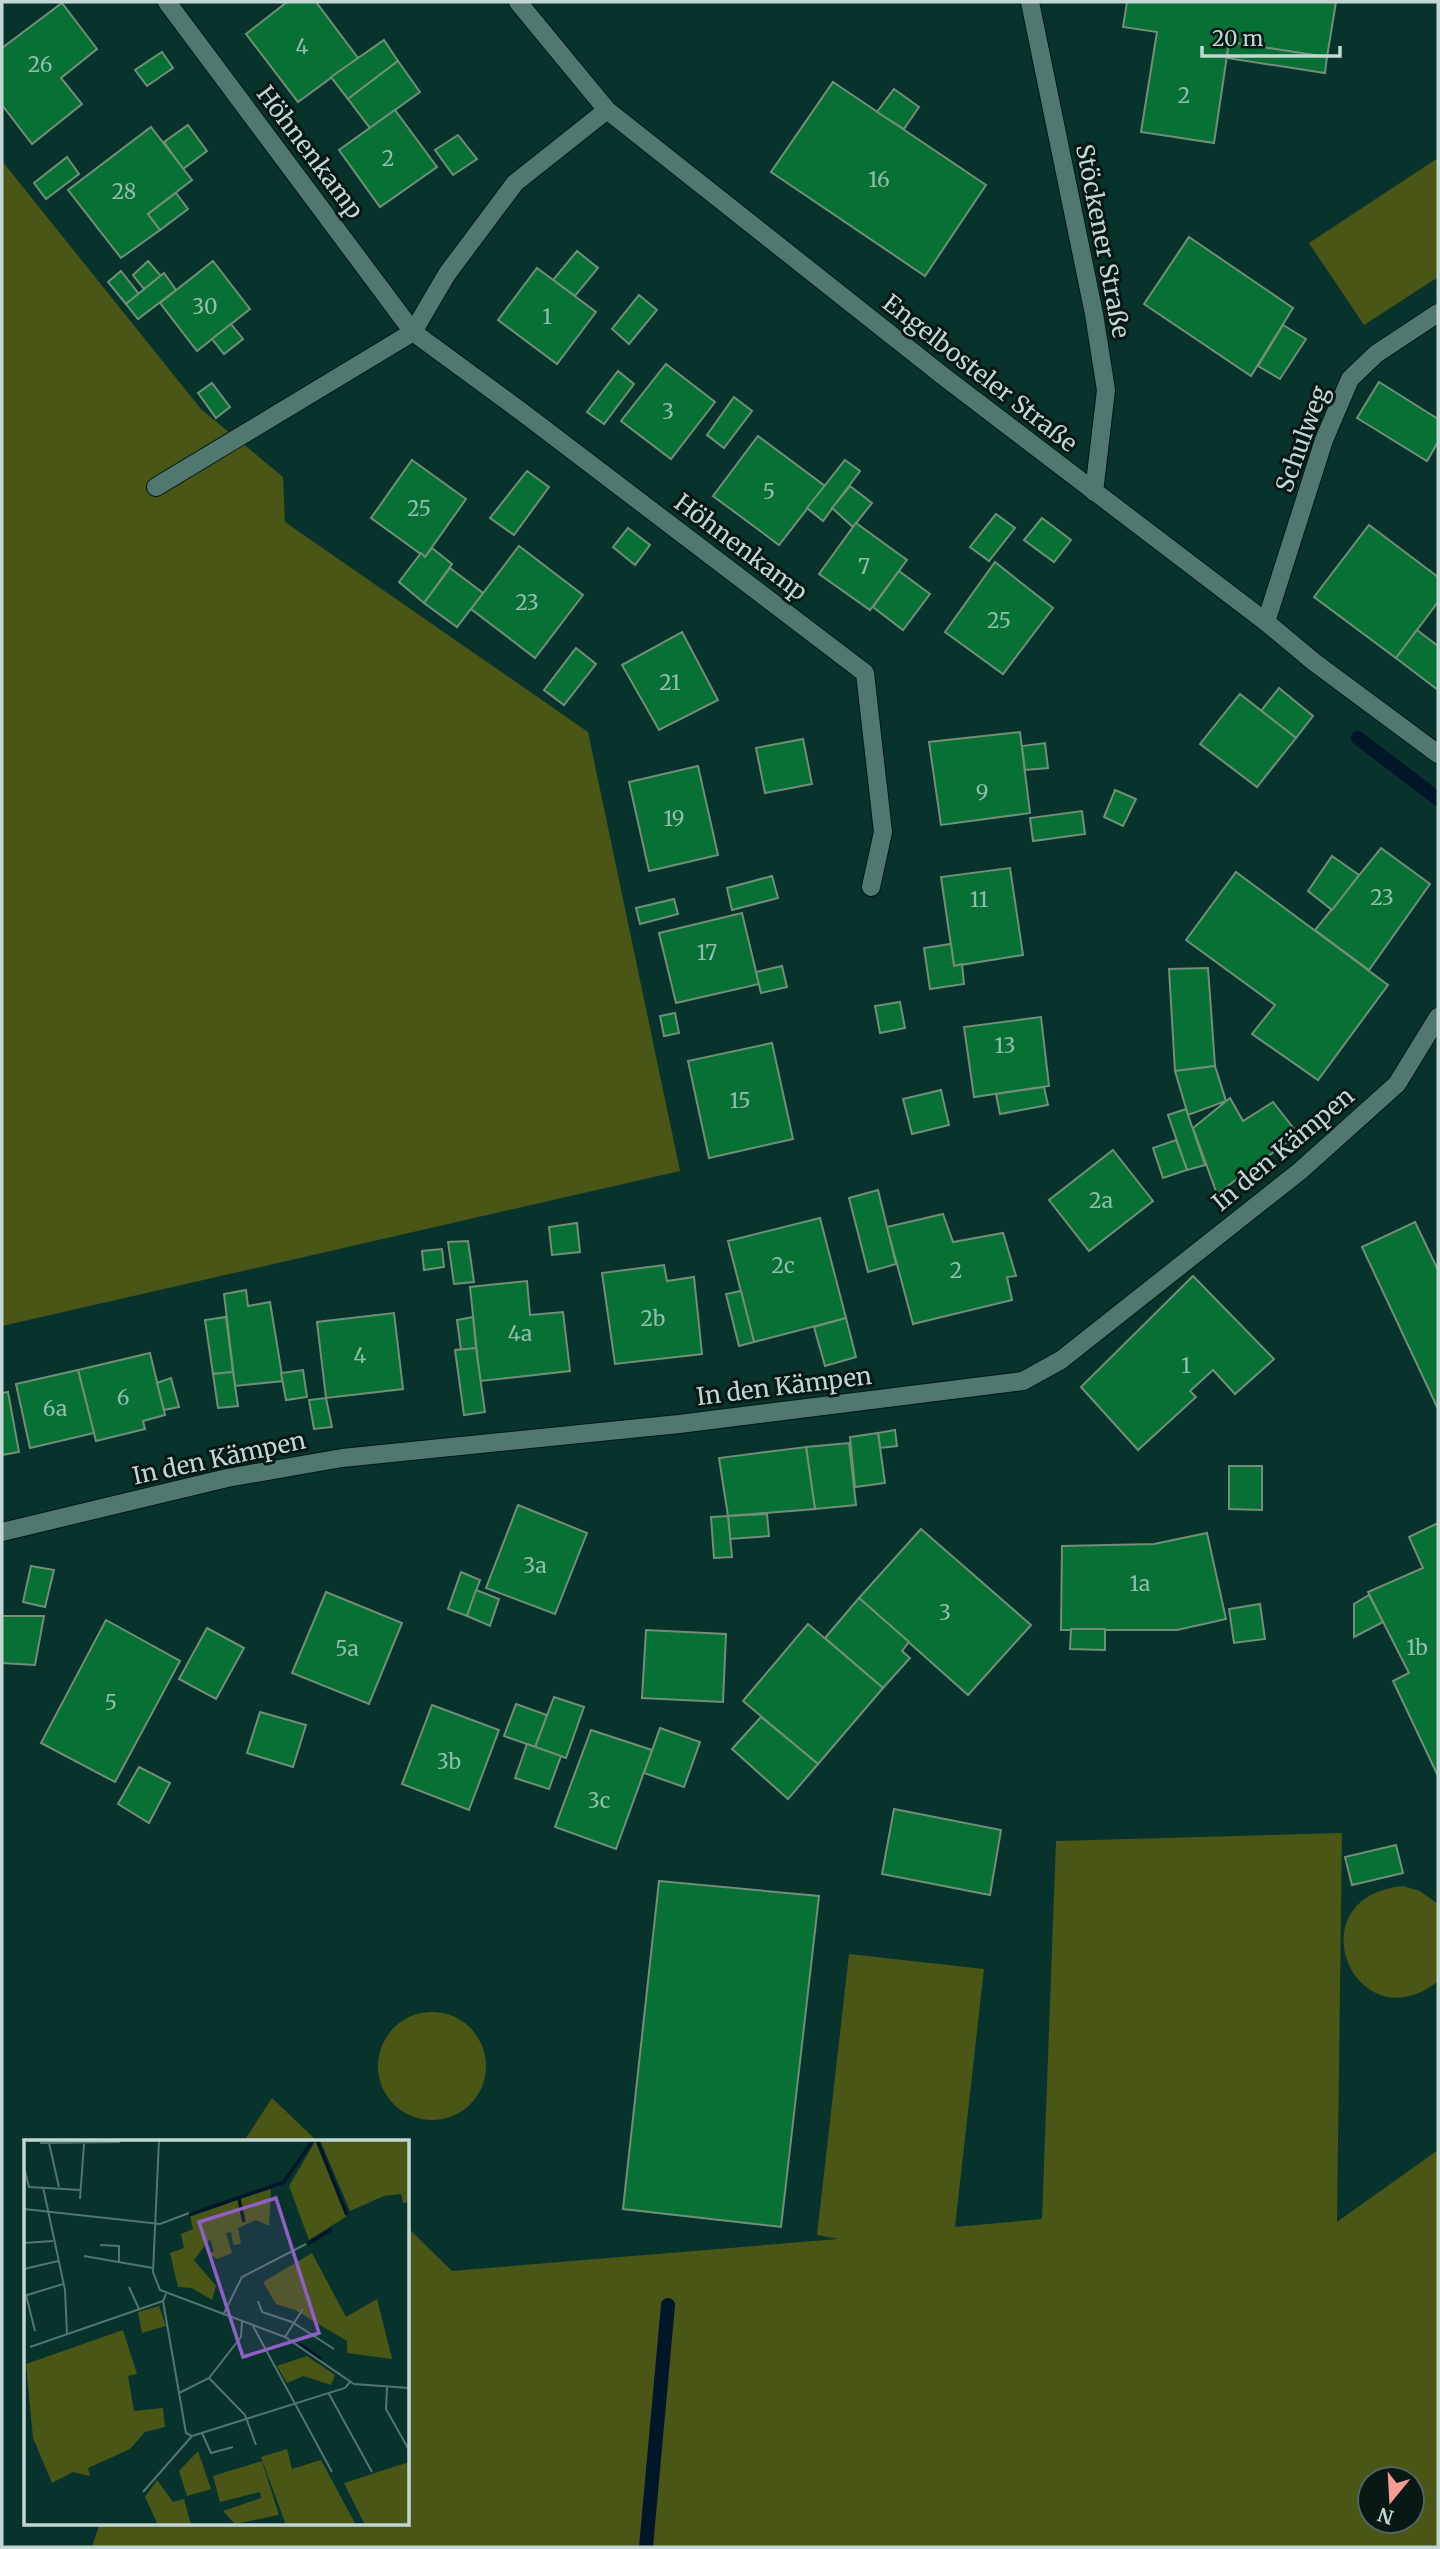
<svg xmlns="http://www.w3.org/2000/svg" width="1440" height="2549" viewBox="0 0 1440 2549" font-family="Merriweather,serif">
<rect width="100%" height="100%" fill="#08332d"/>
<g fill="#495616" fill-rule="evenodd">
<path d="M1438,158V277L1364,325L1309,243Z"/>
<path d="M2,161L201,409L283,477L285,522L588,732L680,1171L2,1326Z"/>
<path d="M1342,1833L1337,2222L1438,2150V2547H92L100,2523H408V2228L452,2271L838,2239L817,2235L849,1954L984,1969L955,2227L1042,2219L1056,1841ZM1412,2479V2521H1370V2479Z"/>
<path d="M1403,1886L1420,1891L1438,1904V1981C1357,2047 1291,1898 1403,1886Z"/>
<circle cx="432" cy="2066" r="54"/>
<path d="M272,2098L317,2141H244Z"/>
</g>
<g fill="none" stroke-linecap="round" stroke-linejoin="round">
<g stroke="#001629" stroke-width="14">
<path d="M1358,738L1438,799"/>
<path d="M646,2547L668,2305"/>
</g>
</g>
<g fill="#077034" stroke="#728e77" stroke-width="2">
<path d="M287,2H316L358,58L298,102L246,34Z"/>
<path d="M1127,2H1336L1327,57L1229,42L1214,143L1141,132L1157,32L1123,27Z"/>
<path d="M62,3L97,49L61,78L82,104L32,144L2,105V48Z"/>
<path d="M384,40L398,61L348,99L331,77Z"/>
<path d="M1229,42L1327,57L1325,73L1227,58Z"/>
<path d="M162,52L173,68L147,86L135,70Z"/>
<path d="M398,61L420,92L370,128L348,99Z"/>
<path d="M833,82L986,185L925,276L771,172Z"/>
<path d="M894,89L919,107L904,129L877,112Z"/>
<path d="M395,110L437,167L380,207L339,150Z"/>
<path d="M188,125L207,151L183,169L164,142Z"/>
<path d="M151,127L192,180L148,214L160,230L121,258L68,190Z"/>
<path d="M458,135L477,159L453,175L435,150Z"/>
<path d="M67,157L79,174L46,199L34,183Z"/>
<path d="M176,193L188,209L160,230L148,214Z"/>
<path d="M1189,237L1293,308L1251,376L1144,304Z"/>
<path d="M577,251L598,268L575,296L553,280Z"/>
<path d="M148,261L161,276L144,289L133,275Z"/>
<path d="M213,261L250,309L197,351L160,303Z"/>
<path d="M537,268L596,312L557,364L498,320Z"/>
<path d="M121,271L139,294L126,304L108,282Z"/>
<path d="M164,273L176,290L138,319L126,304Z"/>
<path d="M639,295L657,310L629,344L612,329Z"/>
<path d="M231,324L243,339L224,354L212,339Z"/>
<path d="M1283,325L1306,339L1280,379L1258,366Z"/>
<path d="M666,364L715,402L671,459L621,421Z"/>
<path d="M618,371L634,384L604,424L587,412Z"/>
<path d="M1379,382L1438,419V442L1427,461L1357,418Z"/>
<path d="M212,383L230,407L216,418L198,393Z"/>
<path d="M734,397L752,411L724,448L707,435Z"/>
<path d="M758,436L825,486L779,545L713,496Z"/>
<path d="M412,460L466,499L425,557L371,518Z"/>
<path d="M845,460L860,471L823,521L807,508Z"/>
<path d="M527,471L549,487L514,535L490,518Z"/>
<path d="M850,486L872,503L853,527L832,508Z"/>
<path d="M996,514L1015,528L989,561L970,547Z"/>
<path d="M1042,518L1071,540L1054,562L1024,540Z"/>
<path d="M856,523L907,560L870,610L819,574Z"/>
<path d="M1369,525L1438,577V602L1396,658L1314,597Z"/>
<path d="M628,528L650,545L635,565L613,547Z"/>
<path d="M519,546L583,595L535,658L471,609Z"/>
<path d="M432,548L452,564L424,603L399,582L421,553L425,557Z"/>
<path d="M995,562L1053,608L1003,674L945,632Z"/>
<path d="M450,568L483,593L457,627L424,603Z"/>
<path d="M899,571L930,594L903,630L873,607Z"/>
<path d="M1417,630L1438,646V690L1396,658Z"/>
<path d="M682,632L718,700L659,730L622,665Z"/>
<path d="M576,648L596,664L564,705L544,690Z"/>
<path d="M1279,688L1313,716L1296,738L1261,711Z"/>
<path d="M1240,694L1296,738L1257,787L1200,744Z"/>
<path d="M1020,732L1030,813L941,825L929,742Z"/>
<path d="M803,739L812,784L765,793L756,748Z"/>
<path d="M1045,743L1048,768L1025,770L1022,746Z"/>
<path d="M698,766L718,855L649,871L629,782Z"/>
<path d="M1115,790L1136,799L1123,826L1104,817Z"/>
<path d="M1082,811L1085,834L1033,841L1030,818Z"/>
<path d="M1381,848L1430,884L1369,970L1315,930Z"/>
<path d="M1332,856L1359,875L1332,910L1308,891Z"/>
<path d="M1010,868L1023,955L954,966L941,877Z"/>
<path d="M1236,872L1388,985L1318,1080L1252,1034L1275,1005L1186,940Z"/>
<path d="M772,876L778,898L732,910L727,888Z"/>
<path d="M674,899L678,914L640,924L636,908Z"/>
<path d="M742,913L759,984L676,1003L659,933Z"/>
<path d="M951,944L954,966L962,964L964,984L930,989L924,948Z"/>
<path d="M782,966L787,987L761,993L756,972Z"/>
<path d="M1208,968L1215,1066L1175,1071L1169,969Z"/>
<path d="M900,1002L905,1028L880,1033L875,1006Z"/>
<path d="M675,1013L679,1033L664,1036L660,1016Z"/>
<path d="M1041,1017L1049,1086L974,1097L964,1027Z"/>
<path d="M772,1043L793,1139L709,1158L688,1061Z"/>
<path d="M1215,1066L1226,1101L1188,1115L1175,1071Z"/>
<path d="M1044,1087L1048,1105L1000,1114L996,1094Z"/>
<path d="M941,1090L949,1125L912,1134L903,1099Z"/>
<path d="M1230,1098L1243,1121L1273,1102L1298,1134L1217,1194L1193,1128Z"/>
<path d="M1186,1109L1205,1165L1187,1170L1168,1115Z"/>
<path d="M1176,1140L1187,1170L1163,1178L1153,1148Z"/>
<path d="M1113,1150L1153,1201L1089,1251L1049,1200Z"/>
<path d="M878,1190L896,1264L868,1272L849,1198Z"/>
<path d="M943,1214L953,1242L1003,1233L1016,1276L1007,1277L1012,1300L913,1324L887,1227Z"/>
<path d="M820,1218L846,1318L754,1342L728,1241Z"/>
<path d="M1415,1222L1438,1270V1409L1362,1247Z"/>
<path d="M577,1223L580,1252L552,1255L549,1227Z"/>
<path d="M468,1241L474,1282L454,1284L448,1242Z"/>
<path d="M442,1249L444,1267L424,1270L422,1251Z"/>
<path d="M664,1265L667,1281L694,1277L702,1354L615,1364L602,1273Z"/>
<path d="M1193,1276L1274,1359L1235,1394L1213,1370L1190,1391L1196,1397L1138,1450L1081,1387Z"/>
<path d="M527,1281L530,1315L563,1312L570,1371L480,1381L470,1287Z"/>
<path d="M246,1290L248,1306L270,1302L283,1381L235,1386L224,1294Z"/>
<path d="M741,1291L754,1342L739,1346L726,1294Z"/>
<path d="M394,1313L403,1389L326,1398L317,1322Z"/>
<path d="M226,1317L233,1372L213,1374L205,1320Z"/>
<path d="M473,1317L476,1348L461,1350L457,1320Z"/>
<path d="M846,1318L856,1357L825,1366L814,1327Z"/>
<path d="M476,1348L485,1412L464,1415L455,1350Z"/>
<path d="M150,1353L165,1415L143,1421L145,1429L96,1441L78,1370Z"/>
<path d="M78,1370L94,1433L30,1448L16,1384Z"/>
<path d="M303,1370L307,1397L286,1400L281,1373Z"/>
<path d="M233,1372L238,1406L218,1408L213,1374Z"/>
<path d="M171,1378L179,1407L164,1410L157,1383Z"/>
<path d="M8,1392L19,1452L2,1455V1393Z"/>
<path d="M326,1398L332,1427L314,1429L309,1400Z"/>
<path d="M895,1430L897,1446L880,1448L878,1433Z"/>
<path d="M878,1433L885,1483L855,1487L850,1437Z"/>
<path d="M849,1443L856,1505L815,1509L806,1447Z"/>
<path d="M806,1447L815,1509L728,1516L719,1458Z"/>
<path d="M1229,1466H1262V1510L1229,1509Z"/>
<path d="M518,1505L587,1533L555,1614L486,1588Z"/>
<path d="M767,1514L769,1536L730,1539L728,1516Z"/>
<path d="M728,1516L732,1557L714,1558L711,1517Z"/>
<path d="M1438,1523V1776L1393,1681L1409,1673L1368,1592L1423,1568L1409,1537Z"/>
<path d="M921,1529L1031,1625L968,1695L859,1598Z"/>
<path d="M1207,1533L1226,1619L1177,1630H1061L1062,1546L1154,1544Z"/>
<path d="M31,1566L54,1570L45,1607L23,1602Z"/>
<path d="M461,1572L480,1580L467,1616L448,1609Z"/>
<path d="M476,1590L499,1599L490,1626L467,1616Z"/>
<path d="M326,1592L402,1623L369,1704L292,1673Z"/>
<path d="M1369,1595L1383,1622L1354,1637V1604Z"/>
<path d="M859,1598L909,1642L902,1651L910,1658L883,1688L825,1638Z"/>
<path d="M1260,1604L1265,1639L1234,1643L1229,1609Z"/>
<path d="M2,1616H44L35,1665L2,1663Z"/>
<path d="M106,1620L180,1661L115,1782L41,1743Z"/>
<path d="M808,1624L883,1688L818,1764L743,1701Z"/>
<path d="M207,1628L244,1648L216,1699L179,1679Z"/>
<path d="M1071,1629H1105V1650L1070,1649Z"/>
<path d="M646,1630L726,1634L723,1702L642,1698Z"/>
<path d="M554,1697L584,1707L566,1758L535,1747Z"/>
<path d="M516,1704L547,1715L535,1747L504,1736Z"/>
<path d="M432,1705L499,1730L469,1810L402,1784Z"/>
<path d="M260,1712L306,1725L293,1767L247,1753Z"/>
<path d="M761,1717L818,1764L788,1799L732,1749Z"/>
<path d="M660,1728L700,1742L684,1787L644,1773Z"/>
<path d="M591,1730L652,1750L616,1849L555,1827Z"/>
<path d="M527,1744L561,1756L549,1789L515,1778Z"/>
<path d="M139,1767L170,1783L149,1823L118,1804Z"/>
<path d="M894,1809L1001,1830L990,1895L882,1874Z"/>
<path d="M1396,1845L1403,1873L1352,1885L1345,1857Z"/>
<path d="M659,1881L819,1896L781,2227L623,2209Z"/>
</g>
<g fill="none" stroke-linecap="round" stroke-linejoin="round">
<defs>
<g id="street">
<path d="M167,2L413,332L522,412L865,673L883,832L871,887"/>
<path d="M1030,2L1094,314L1106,390L1094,492"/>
<path d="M156,487L413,332L447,274L515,183L607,110"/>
<path d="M1266,622L1324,440L1350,379L1376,354L1438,313"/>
<path d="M2,1532L227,1478L342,1458L679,1424L1023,1381L1061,1360L1300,1171L1397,1084L1438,1017"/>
</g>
<path id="secondary" d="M518,2L607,110L943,376L1266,622L1314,662L1438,754"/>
</defs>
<use href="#street" stroke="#001915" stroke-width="20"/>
<use href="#secondary" stroke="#001915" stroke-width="20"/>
<use href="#street" stroke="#507871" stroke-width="18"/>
<use href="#secondary" stroke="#507871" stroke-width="18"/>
</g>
<g text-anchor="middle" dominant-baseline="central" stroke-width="6" stroke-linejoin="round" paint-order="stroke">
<g font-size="21" fill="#93bdab">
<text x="302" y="46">4</text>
<text x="40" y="64">26</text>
<text x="1184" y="95">2</text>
<text x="388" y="158">2</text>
<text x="879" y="179">16</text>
<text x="124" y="191">28</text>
<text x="205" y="306">30</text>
<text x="547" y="316">1</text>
<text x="668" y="411">3</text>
<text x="769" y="491">5</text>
<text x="419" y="508">25</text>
<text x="864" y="566">7</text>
<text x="527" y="602">23</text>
<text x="999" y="620">25</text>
<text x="670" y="682">21</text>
<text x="982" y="792">9</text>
<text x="674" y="818">19</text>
<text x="1382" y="897">23</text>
<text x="979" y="899">11</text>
<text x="707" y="952">17</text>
<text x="1005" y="1045">13</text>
<text x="740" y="1100">15</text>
<text x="1101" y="1200">2a</text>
<text x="783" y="1265">2c</text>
<text x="956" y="1270">2</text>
<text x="653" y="1318">2b</text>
<text x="520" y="1333">4a</text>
<text x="360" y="1355">4</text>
<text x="1186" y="1365">1</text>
<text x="123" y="1397">6</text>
<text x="55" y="1408">6a</text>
<text x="535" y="1565">3a</text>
<text x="1140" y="1583">1a</text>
<text x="945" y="1612">3</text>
<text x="1417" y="1647">1b</text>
<text x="347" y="1648">5a</text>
<text x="111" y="1702">5</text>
<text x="449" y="1761">3b</text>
<text x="599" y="1800">3c</text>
</g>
<g font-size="24" fill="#c2d7d3" stroke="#071815">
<text transform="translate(310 152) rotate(53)">Höhnenkamp</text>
<text transform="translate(1103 241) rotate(79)">Stöckener Straße</text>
<text transform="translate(980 373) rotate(38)">Engelbosteler Straße</text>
<text transform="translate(1302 439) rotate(-70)">Schulweg</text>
<text transform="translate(741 547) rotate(37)">Höhnenkamp</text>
<text transform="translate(1283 1149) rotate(-40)">In den Kämpen</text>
<text transform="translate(784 1386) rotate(-7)">In den Kämpen</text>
<text transform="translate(219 1458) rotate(-12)">In den Kämpen</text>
</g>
</g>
<g transform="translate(24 2140)">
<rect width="385" height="385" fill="#08332d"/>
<path d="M292,0L323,76L285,100L265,46ZM296,0H385V62L379,63L377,54L360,56L326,71ZM247,49L245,86L232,80L214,88L217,104L209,105L207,92L202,93L208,113L193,119L185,114L190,111L186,99L170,120L192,146L188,160L168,148L154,147L146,113L160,108L157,94L169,89L166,75ZM288,113L322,177L353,159L368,219L323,213V201L271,170L252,164L239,142ZM135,166L142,186L118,193L114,172ZM99,190L113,234L104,236L110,271L139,268L141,287L121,292L106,309L64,328L66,336L49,332L28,343L9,298L2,224ZM283,216L311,235L307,245L279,236L263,243L253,226ZM263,309L268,329L297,320L332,385H262L237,317ZM174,311L187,349L163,356L155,331ZM238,321L255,375L211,384L199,371L237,358L236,352L196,362L189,336ZM385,322V385H341L320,343ZM133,340L149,362L160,359L167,385H134L121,357Z" fill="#495616"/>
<path fill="none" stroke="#001629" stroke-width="3.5" d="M293,0L323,75M215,59L220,82M165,75L260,42L289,0M284,104L308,89M275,204L297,219"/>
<path fill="none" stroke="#52756f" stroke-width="2" d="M135,0L129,132L136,150L261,197L330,244L385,248M16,3L96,2M25,3L35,47M0,28L5,47L57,50M19,47L41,150L43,194M56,59L60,4M0,69L136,84L165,73M0,103L29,101M76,105L95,106V122M60,116L129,128M0,129L34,121M105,147L115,169M142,154L139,161L162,293L168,296M2,155L11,191M0,156L39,144M234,161L238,172L268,182L310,209M199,175L218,137L282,104M229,186L308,332M261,197L279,169M6,207L139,161M185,238L221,275L232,305M363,247L362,269L385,310M155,253L185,238L217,197L218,181M305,254L348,332M178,293L187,313L209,307M168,296L321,248L326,242M119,352L168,296"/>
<path fill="#905fc5" fill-opacity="0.15" stroke="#905fc5" stroke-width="3.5" d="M252,58L295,193L219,217L175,82Z"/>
<rect width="385" height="385" fill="none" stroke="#c2d7d3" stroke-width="3.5"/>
</g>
<rect width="1440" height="2549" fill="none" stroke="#c2d7d3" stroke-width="7"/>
<g transform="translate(1391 2500) rotate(198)"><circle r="33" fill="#071815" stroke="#526461" stroke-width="2"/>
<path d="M0-5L12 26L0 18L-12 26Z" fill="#f59c92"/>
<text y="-10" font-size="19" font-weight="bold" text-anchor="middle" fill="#c2d7d3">N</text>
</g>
<path d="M1202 46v10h138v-10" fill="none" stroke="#c2d7d3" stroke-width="3.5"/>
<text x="1212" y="46" font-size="21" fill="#c2d7d3" stroke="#071815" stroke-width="5" paint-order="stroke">20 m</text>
</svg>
